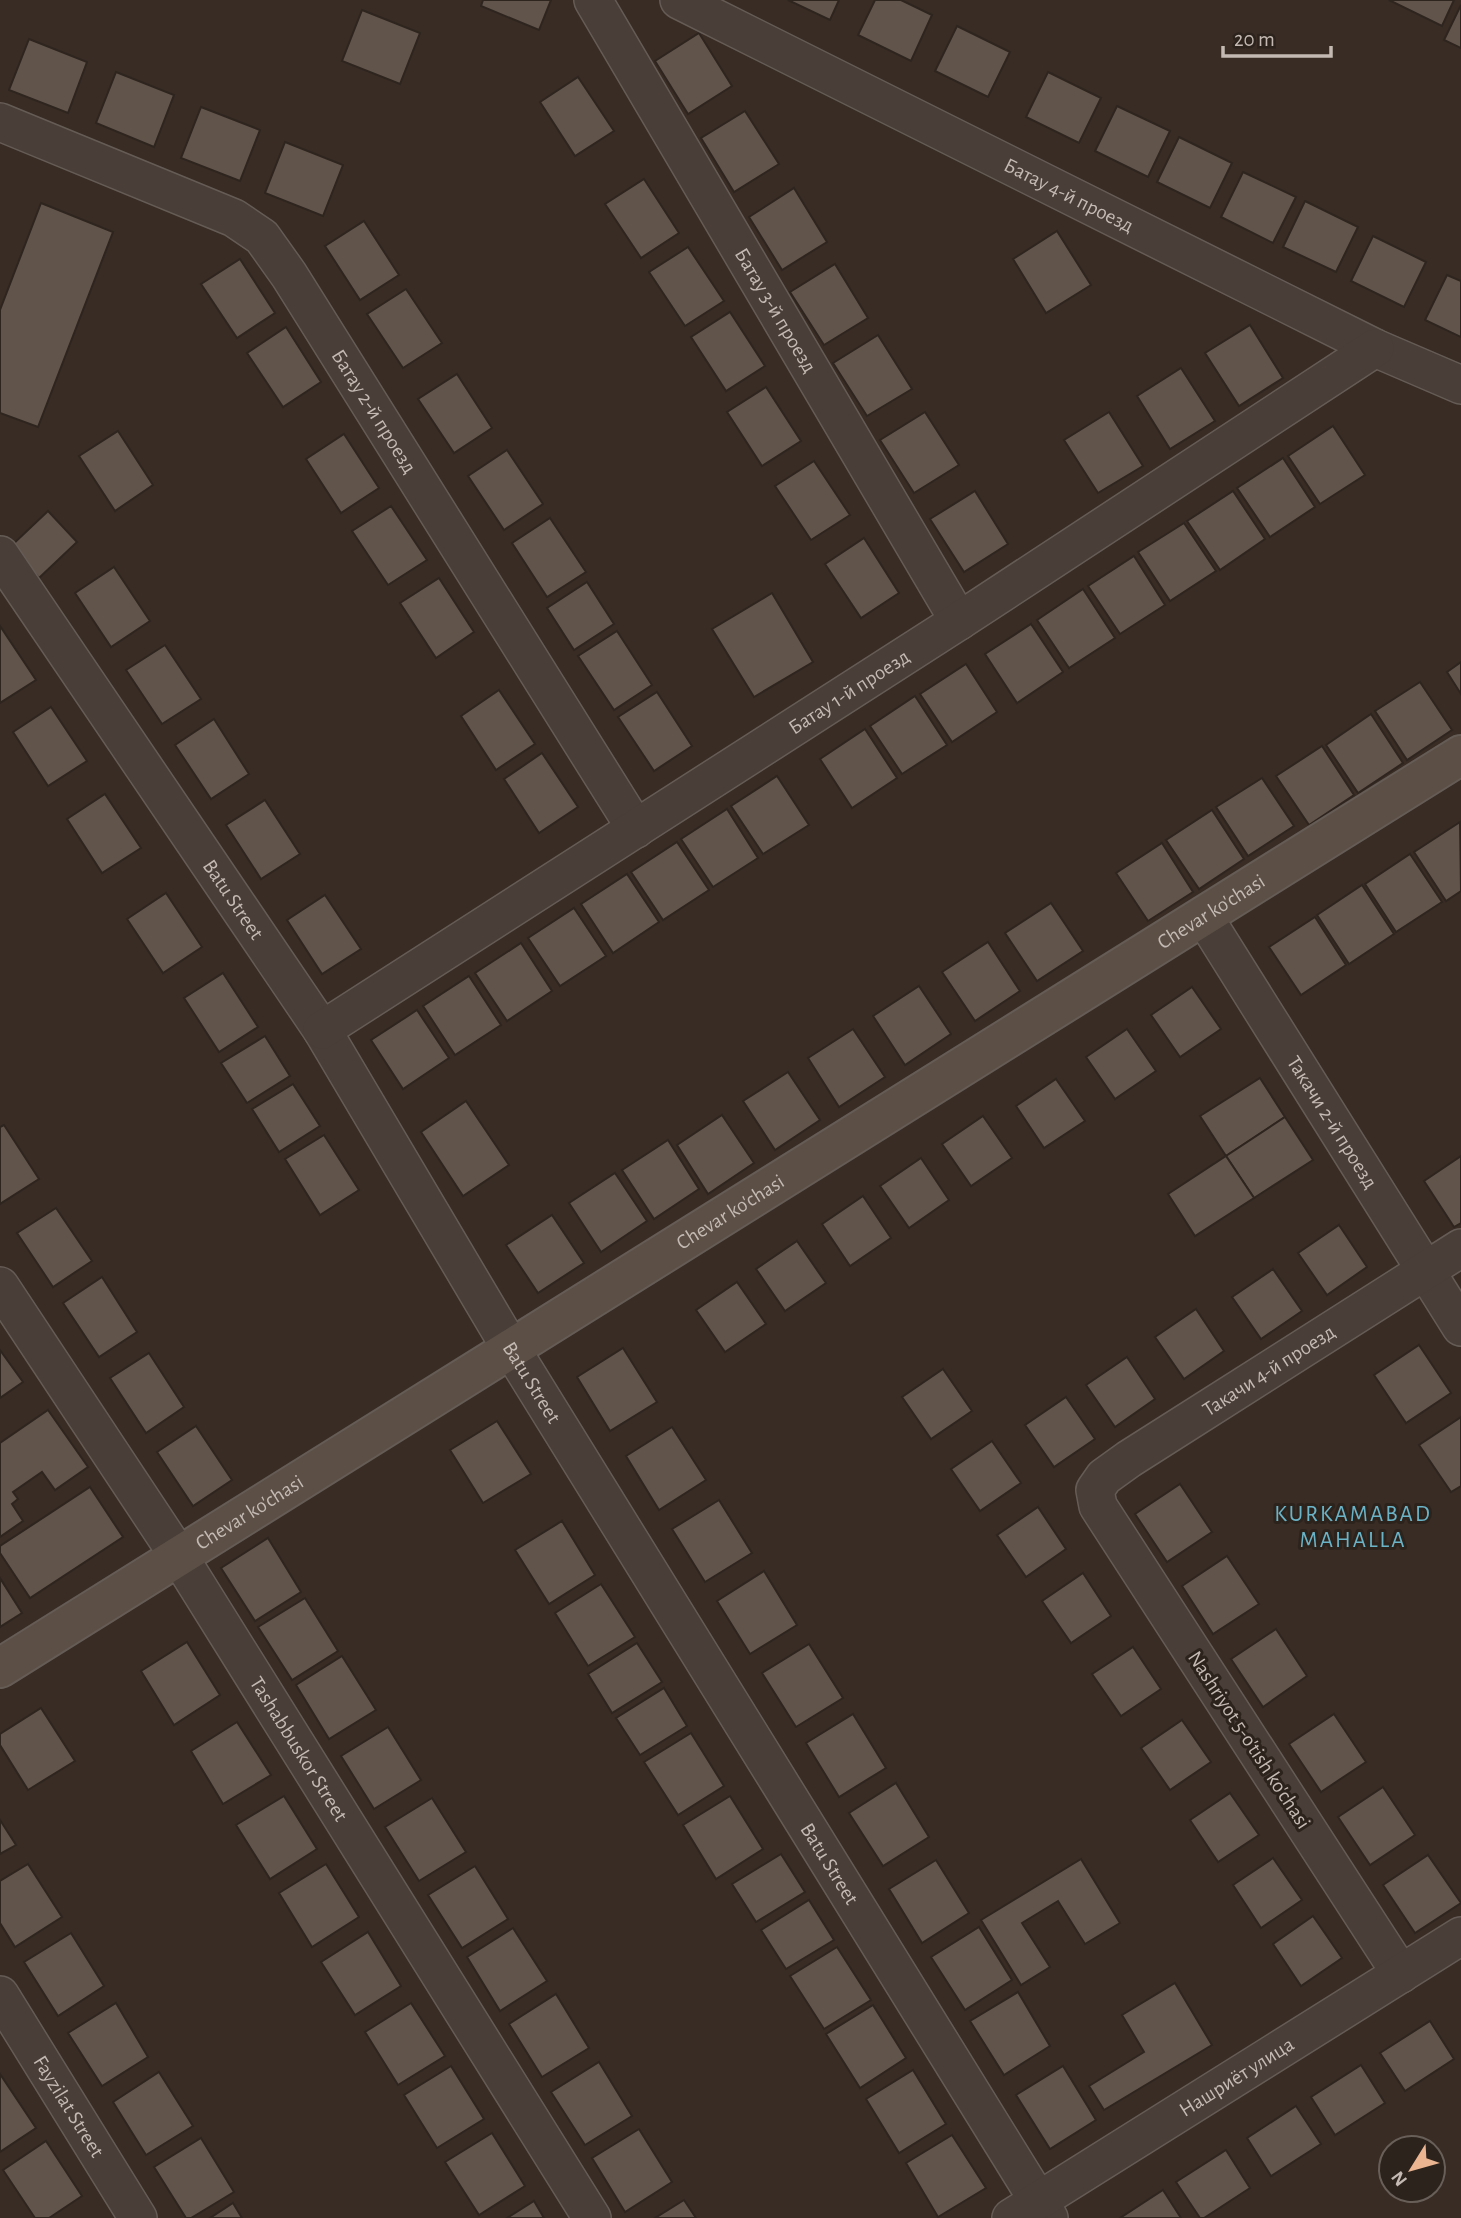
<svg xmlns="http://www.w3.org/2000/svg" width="1461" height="2218" viewBox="0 0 1461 2218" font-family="'Alegreya Sans',sans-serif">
<rect width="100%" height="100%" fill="#382c25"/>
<g fill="#61544b" stroke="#2f251f" stroke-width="2">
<path d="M483,0H551L539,30L481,6Z"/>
<path d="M788,0H839L830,20Z"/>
<path d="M875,0H901L932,15L911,61L858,35Z"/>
<path d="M1389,0H1454L1442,26Z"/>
<path d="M1461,5V48L1444,40Z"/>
<path d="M362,10L420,33L400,84L342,61Z"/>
<path d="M957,26L1010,52L988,97L935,71Z"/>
<path d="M699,33L732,86L688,114L655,61Z"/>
<path d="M29,39L87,62L68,113L9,90Z"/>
<path d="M116,72L174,95L154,147L96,123Z"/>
<path d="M1048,72L1101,98L1079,143L1026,117Z"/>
<path d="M578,77L614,131L575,156L540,102Z"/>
<path d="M1117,106L1170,131L1148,177L1095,151Z"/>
<path d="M201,107L260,130L240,181L181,158Z"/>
<path d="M745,111L779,164L734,192L701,138Z"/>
<path d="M1179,137L1232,163L1210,208L1157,182Z"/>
<path d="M285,142L343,165L323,216L265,193Z"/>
<path d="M1243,172L1296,197L1273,243L1221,217Z"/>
<path d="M644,179L679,233L641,258L605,204Z"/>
<path d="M794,188L827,242L782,270L749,217Z"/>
<path d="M1305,201L1358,227L1336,272L1283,247Z"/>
<path d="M41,203L113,232L38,427L0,413V310Z"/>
<path d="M364,221L399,275L360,300L325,246Z"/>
<path d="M1057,231L1091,285L1046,313L1013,259Z"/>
<path d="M1373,236L1426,262L1404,307L1351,281Z"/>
<path d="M688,247L724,301L685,326L649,272Z"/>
<path d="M240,259L275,313L237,338L201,284Z"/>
<path d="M835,264L868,318L824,345L790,292Z"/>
<path d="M1447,275L1461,281V337L1425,320Z"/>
<path d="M406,289L442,343L403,368L367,314Z"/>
<path d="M730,312L765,366L726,391L691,337Z"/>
<path d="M1250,325L1283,378L1239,406L1205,353Z"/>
<path d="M286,327L321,382L283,407L247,353Z"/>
<path d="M878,335L912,389L867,416L833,363Z"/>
<path d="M1181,368L1215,421L1170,449L1137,396Z"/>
<path d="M457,374L492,428L454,453L418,399Z"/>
<path d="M766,387L801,441L762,466L727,412Z"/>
<path d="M925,412L959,465L914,493L880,440Z"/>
<path d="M1109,412L1143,466L1098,493L1064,440Z"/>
<path d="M1333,426L1365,475L1320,504L1288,456Z"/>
<path d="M118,431L153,485L115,511L79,456Z"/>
<path d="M344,434L379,488L341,513L306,459Z"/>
<path d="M507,450L543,504L504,530L468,476Z"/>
<path d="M1283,458L1315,507L1270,537L1237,488Z"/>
<path d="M814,461L850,515L811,540L775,486Z"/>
<path d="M975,491L1008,544L964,572L930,519Z"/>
<path d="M1233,491L1265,539L1220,570L1187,521Z"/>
<path d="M391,506L427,560L388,585L352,531Z"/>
<path d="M48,511L77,542L39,578L10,547Z"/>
<path d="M550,518L586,572L547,597L512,543Z"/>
<path d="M1184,523L1216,571L1170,601L1138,552Z"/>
<path d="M864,538L899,593L861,618L825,564Z"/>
<path d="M1134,556L1165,605L1120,634L1088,586Z"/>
<path d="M114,567L150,621L111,647L75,593Z"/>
<path d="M439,578L474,632L436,658L400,603Z"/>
<path d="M587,582L614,624L574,650L547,608Z"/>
<path d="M1083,589L1115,638L1069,668L1037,620Z"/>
<path d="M772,593L813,662L754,697L712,629Z"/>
<path d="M1031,624L1063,672L1017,703L985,654Z"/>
<path d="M0,626L36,680L0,703Z"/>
<path d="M617,631L652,685L614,710L578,656Z"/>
<path d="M165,645L201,699L162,724L126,670Z"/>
<path d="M1461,662V694L1447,672Z"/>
<path d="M966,664L997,712L952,742L920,694Z"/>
<path d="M1420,682L1452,730L1407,760L1375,711Z"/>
<path d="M499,690L535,744L496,770L461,716Z"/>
<path d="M657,692L692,746L654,771L618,717Z"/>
<path d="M915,696L947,745L902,774L870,726Z"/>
<path d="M51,707L87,761L48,786L13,732Z"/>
<path d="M1371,714L1403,763L1358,793L1326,745Z"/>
<path d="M214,719L249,774L211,799L175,745Z"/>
<path d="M865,729L897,778L852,808L820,759Z"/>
<path d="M1322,746L1354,795L1309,825L1276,776Z"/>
<path d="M542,753L578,807L539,833L504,779Z"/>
<path d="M777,776L809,825L763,854L731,806Z"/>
<path d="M1262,778L1294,826L1248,856L1216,807Z"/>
<path d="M105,794L141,848L102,873L67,819Z"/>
<path d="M265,800L300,854L261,879L226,825Z"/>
<path d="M727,809L758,858L713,887L681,839Z"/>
<path d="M1212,810L1244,859L1199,889L1166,840Z"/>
<path d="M1460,822L1461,891L1446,901L1414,852Z"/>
<path d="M677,842L709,890L663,920L631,872Z"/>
<path d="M1162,843L1193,892L1148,921L1116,873Z"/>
<path d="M1410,854L1442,902L1396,932L1365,884Z"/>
<path d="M627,874L659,922L613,953L581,904Z"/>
<path d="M1362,885L1394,934L1349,964L1317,915Z"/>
<path d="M166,893L202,947L163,973L127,919Z"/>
<path d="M325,895L361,949L322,974L287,920Z"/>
<path d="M1051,903L1083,951L1037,981L1005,933Z"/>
<path d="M574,908L606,956L560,986L528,938Z"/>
<path d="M1315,917L1346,965L1301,995L1269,947Z"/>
<path d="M988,942L1020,991L975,1021L942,972Z"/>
<path d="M521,943L552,991L507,1021L475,973Z"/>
<path d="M223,973L258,1027L219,1052L184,998Z"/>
<path d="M469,976L501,1025L455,1055L423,1006Z"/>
<path d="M919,986L951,1034L905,1065L873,1016Z"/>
<path d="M1192,987L1221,1029L1180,1057L1151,1015Z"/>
<path d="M417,1010L449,1058L403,1089L371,1040Z"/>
<path d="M853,1029L885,1077L839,1107L808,1058Z"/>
<path d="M1127,1029L1156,1071L1115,1099L1086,1057Z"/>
<path d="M265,1036L290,1076L247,1103L221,1063Z"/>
<path d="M788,1072L820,1120L775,1150L743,1101Z"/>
<path d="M1260,1078L1285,1117L1226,1156L1200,1116Z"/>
<path d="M1056,1079L1085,1121L1044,1148L1016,1106Z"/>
<path d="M293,1084L320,1126L279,1152L252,1109Z"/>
<path d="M466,1101L509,1165L463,1196L421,1132Z"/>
<path d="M722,1115L754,1163L708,1194L677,1145Z"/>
<path d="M983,1116L1012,1158L971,1186L942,1144Z"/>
<path d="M1285,1117L1313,1160L1254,1198L1226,1156Z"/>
<path d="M4,1125L39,1179L0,1204V1127Z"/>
<path d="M324,1135L359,1190L320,1215L285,1159Z"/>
<path d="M668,1140L699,1189L654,1219L622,1170Z"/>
<path d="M1226,1156L1254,1198L1195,1236L1168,1194Z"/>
<path d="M1461,1156V1223L1454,1227L1424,1181Z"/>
<path d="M921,1158L949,1200L909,1228L880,1186Z"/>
<path d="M615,1173L647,1221L601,1252L569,1203Z"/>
<path d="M863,1196L891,1238L850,1266L822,1224Z"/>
<path d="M56,1208L92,1261L53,1287L17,1233Z"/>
<path d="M552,1215L584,1263L538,1293L506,1245Z"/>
<path d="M1339,1225L1367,1267L1327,1295L1298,1253Z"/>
<path d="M797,1241L826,1283L785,1311L756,1269Z"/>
<path d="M1273,1269L1302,1311L1261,1339L1232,1297Z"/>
<path d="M102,1277L137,1332L99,1357L63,1303Z"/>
<path d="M737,1282L766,1324L725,1352L696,1310Z"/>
<path d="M1196,1309L1224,1351L1184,1379L1155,1337Z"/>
<path d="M1419,1345L1451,1393L1406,1423L1374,1375Z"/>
<path d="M623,1348L657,1402L610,1431L577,1377Z"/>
<path d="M0,1350L23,1382L0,1398Z"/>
<path d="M149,1353L184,1407L146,1433L110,1378Z"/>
<path d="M1127,1357L1155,1399L1115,1427L1086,1385Z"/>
<path d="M943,1369L972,1411L931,1439L902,1397Z"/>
<path d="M1066,1397L1095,1439L1054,1467L1025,1425Z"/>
<path d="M48,1410L88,1467L55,1490L42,1472L13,1492L18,1499L12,1504L23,1521L0,1537V1443Z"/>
<path d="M1461,1417V1486L1451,1492L1419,1445Z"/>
<path d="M497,1421L531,1474L483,1503L450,1450Z"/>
<path d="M196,1426L232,1480L193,1506L157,1452Z"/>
<path d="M672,1427L706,1480L659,1510L626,1456Z"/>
<path d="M992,1441L1021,1483L980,1511L951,1469Z"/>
<path d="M1180,1484L1212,1532L1167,1562L1135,1514Z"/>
<path d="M90,1487L123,1537L30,1598L0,1553V1546Z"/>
<path d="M719,1500L752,1553L705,1582L672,1529Z"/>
<path d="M1038,1507L1066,1549L1026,1577L997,1535Z"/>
<path d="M562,1521L595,1575L549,1604L515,1550Z"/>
<path d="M268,1538L301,1592L255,1621L221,1568Z"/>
<path d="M1227,1556L1259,1604L1213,1634L1182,1586Z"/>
<path d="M764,1571L797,1625L750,1654L717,1601Z"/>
<path d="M1083,1573L1111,1616L1071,1643L1042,1601Z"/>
<path d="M0,1578L22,1613L0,1627Z"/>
<path d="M601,1584L635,1637L588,1666L555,1613Z"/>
<path d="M305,1598L338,1651L292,1680L258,1627Z"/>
<path d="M1276,1629L1307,1676L1263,1707L1231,1659Z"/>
<path d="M187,1642L220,1695L174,1725L141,1671Z"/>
<path d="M637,1643L662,1682L612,1713L588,1674Z"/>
<path d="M809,1644L843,1698L796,1727L762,1673Z"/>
<path d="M1133,1647L1161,1689L1121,1716L1092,1674Z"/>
<path d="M342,1656L376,1710L329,1739L296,1685Z"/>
<path d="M664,1688L687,1726L640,1755L616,1718Z"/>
<path d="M41,1708L75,1761L28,1790L0,1745V1734Z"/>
<path d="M853,1714L886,1768L839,1797L806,1743Z"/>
<path d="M1334,1714L1366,1762L1321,1792L1289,1744Z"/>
<path d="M1182,1720L1211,1762L1170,1790L1141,1748Z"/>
<path d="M237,1722L271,1775L223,1804L191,1751Z"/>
<path d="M388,1727L421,1780L374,1809L341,1756Z"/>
<path d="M691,1733L724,1786L678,1815L644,1762Z"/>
<path d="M896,1783L929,1837L883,1866L849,1813Z"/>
<path d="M1383,1787L1415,1835L1370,1865L1338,1817Z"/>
<path d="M1230,1793L1259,1835L1218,1862L1190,1820Z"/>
<path d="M284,1796L317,1849L270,1879L236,1825Z"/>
<path d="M730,1796L763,1849L716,1879L683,1825Z"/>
<path d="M432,1798L466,1852L419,1881L385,1827Z"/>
<path d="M0,1820L16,1845L0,1854Z"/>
<path d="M781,1854L805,1892L756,1922L732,1884Z"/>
<path d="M1428,1855L1461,1903L1415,1933L1383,1885Z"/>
<path d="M1273,1858L1302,1900L1261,1928L1233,1885Z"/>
<path d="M1081,1859L1120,1923L1085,1944L1058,1901L1022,1923L1050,1967L1021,1985L981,1920Z"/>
<path d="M936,1860L969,1913L922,1943L889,1889Z"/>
<path d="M28,1864L62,1917L15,1947L0,1923V1881Z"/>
<path d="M326,1864L359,1917L312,1947L279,1893Z"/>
<path d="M475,1866L508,1919L462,1948L428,1895Z"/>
<path d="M809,1900L834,1940L786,1969L761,1930Z"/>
<path d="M1313,1916L1342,1958L1301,1986L1273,1944Z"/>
<path d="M979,1927L1012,1980L965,2010L931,1957Z"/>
<path d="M513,1928L547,1981L500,2011L467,1957Z"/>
<path d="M368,1932L401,1986L355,2015L321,1962Z"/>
<path d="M71,1933L104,1986L58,2016L24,1962Z"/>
<path d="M837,1947L871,2000L824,2029L790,1976Z"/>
<path d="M1175,1983L1212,2045L1104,2110L1089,2086L1144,2052L1122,2015Z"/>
<path d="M1018,1992L1050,2046L1004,2075L970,2021Z"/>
<path d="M556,1994L589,2048L542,2077L509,2024Z"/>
<path d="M116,2003L148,2057L102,2086L68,2033Z"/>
<path d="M411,2003L445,2056L398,2085L365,2032Z"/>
<path d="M873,2005L906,2058L860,2088L826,2034Z"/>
<path d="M1430,2021L1454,2059L1405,2091L1380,2053Z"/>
<path d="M599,2062L632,2116L585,2145L551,2092Z"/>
<path d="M1361,2065L1385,2103L1335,2135L1311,2097Z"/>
<path d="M451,2066L484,2119L437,2148L404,2095Z"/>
<path d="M1063,2066L1096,2120L1050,2149L1016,2095Z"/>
<path d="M913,2070L946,2124L899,2153L866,2099Z"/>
<path d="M159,2072L193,2126L146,2155L113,2102Z"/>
<path d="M0,2074L36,2128L0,2152Z"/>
<path d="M1296,2106L1321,2144L1271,2176L1247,2138Z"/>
<path d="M639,2129L672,2182L625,2212L592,2158Z"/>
<path d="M492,2133L525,2186L479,2215L445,2162Z"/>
<path d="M952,2135L986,2188L938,2217L906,2163Z"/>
<path d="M201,2138L234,2192L191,2218H186L154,2167Z"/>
<path d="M46,2141L82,2196L49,2218H35L3,2170Z"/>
<path d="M1226,2150L1250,2188L1204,2218H1200L1176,2182Z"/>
<path d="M1163,2190L1181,2218H1120Z"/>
<path d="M684,2200L696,2218H655Z"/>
<path d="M534,2201L544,2218H507Z"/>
<path d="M233,2203L242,2218H210Z"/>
</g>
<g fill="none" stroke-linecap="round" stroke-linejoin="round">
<defs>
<g id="street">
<path id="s1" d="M593,0L959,621"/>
<path id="s2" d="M679,0L1375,348L1461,385"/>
<path id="s3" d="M0,122L234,218L262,237L289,275L636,829"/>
<path id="s4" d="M0,555L322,1030L510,1347L1049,2218"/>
<path id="s5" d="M1204,917L1461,1327"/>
<path id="s6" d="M322,1030L959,621L1375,348"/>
<path id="s7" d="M0,1286L178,1555L592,2218"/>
<path id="s8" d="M1401,1974L1098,1506L1095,1490L1104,1477L1129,1459L1461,1248"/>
<path id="s9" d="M0,1995L138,2218"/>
<path id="s10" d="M1011,2218L1461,1936"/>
</g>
<g id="secondary">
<path id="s11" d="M0,1668L1461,755"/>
</g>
</defs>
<use href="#street" stroke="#665c56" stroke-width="40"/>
<use href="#secondary" stroke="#665c56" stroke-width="42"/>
<use href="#street" stroke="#493e38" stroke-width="37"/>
<use href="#secondary" stroke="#5b4f46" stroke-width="38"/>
</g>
<g text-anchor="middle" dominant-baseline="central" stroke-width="6" stroke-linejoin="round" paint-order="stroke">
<g font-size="21" fill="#c4bab3" stroke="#2d231d">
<text stroke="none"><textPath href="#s2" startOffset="436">Батау 4-й проезд</textPath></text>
<text stroke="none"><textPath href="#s1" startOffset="360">Батау 3-й проезд</textPath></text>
<text stroke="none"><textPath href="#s3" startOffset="494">Батау 2-й проезд</textPath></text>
<text stroke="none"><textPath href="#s6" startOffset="626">Батау 1-й проезд</textPath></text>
<text stroke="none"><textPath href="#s4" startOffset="416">Batu Street</textPath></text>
<text stroke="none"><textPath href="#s11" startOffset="1428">Chevar ko'chasi</textPath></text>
<text stroke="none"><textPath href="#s5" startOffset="242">Такачи 2-й проезд</textPath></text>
<text stroke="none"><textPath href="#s11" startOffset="861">Chevar ko'chasi</textPath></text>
<text stroke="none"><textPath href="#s8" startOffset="786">Такачи 4-й проезд</textPath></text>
<text stroke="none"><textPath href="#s4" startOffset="984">Batu Street</textPath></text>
<text stroke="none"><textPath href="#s11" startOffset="294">Chevar ko'chasi</textPath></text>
<text transform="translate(1249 1740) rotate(57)">Nashriyot 5-o'tish ko'chasi</text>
<text stroke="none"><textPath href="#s7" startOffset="551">Tashabbuskor Street</textPath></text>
<text stroke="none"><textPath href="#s4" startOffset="1550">Batu Street</textPath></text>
<text stroke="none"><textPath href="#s10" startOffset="266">Нашриёт улица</textPath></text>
<text stroke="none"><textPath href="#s9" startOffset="131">Fayzilat Street</textPath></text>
</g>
<g font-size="23" letter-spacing="2" fill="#6bb3c7" stroke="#2d231d">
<text x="1353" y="1514">KURKAMABAD<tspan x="1353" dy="26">MAHALLA</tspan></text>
</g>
</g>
<g transform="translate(1412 2169) rotate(233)"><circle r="33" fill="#2d231d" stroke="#695f59" stroke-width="2"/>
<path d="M0-5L12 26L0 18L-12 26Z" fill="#ebb591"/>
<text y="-10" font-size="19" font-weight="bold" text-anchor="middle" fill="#c4bab3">N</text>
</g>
<path d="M1223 46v10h108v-10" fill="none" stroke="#c4bab3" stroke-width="3.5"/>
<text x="1234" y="46" font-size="21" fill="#c4bab3" stroke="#2d231d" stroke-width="5" paint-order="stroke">20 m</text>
</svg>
